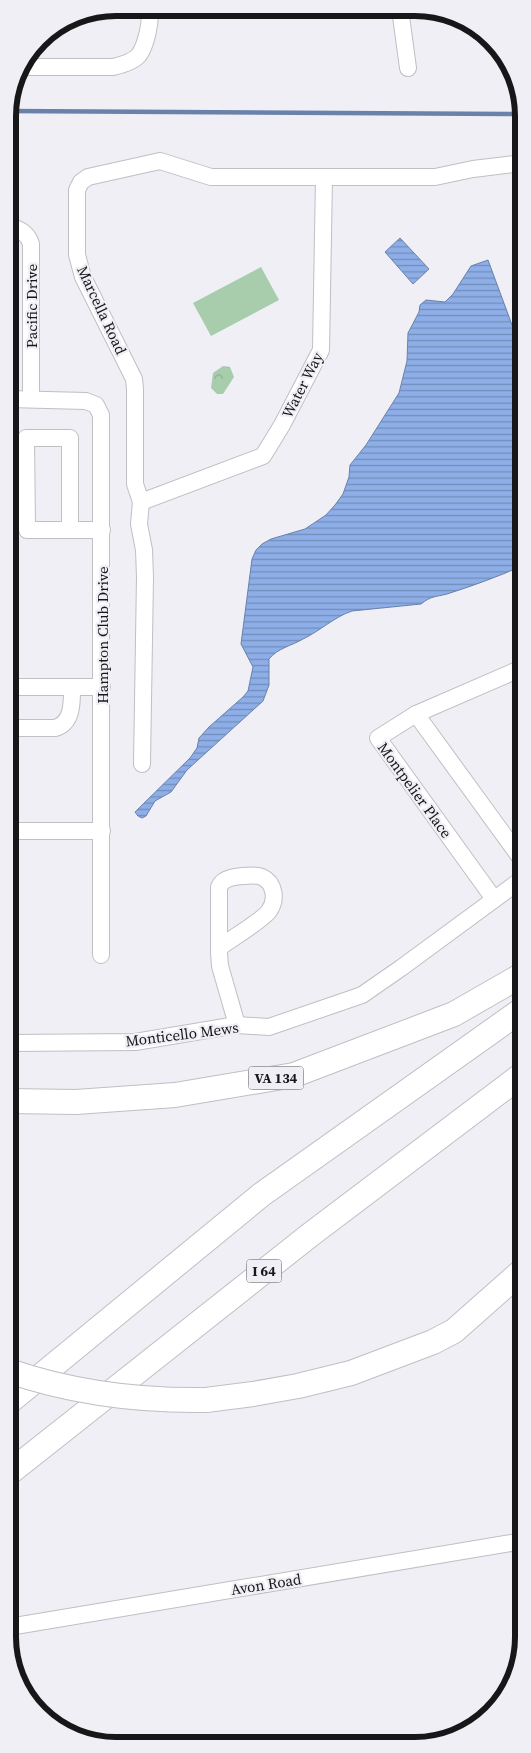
<svg xmlns="http://www.w3.org/2000/svg" width="531" height="1753" viewBox="0 0 531 1753" font-family="'Source Serif 4',serif">
<defs>
<pattern id="park-crowns" width="20" height="18" patternUnits="userSpaceOnUse" patternTransform="scale(1.25)"><rect width="20" height="18" fill="#a7cdac"/><path d="M2 6a3 3 0 1 1 6 0M12 15a3 3 0 1 1 6 0" fill="none" stroke="#8faf93"/></pattern>
<pattern id="water-rules" width="6" height="5" patternUnits="userSpaceOnUse" patternTransform="scale(1.25)"><rect width="6" height="5" fill="#8daee7"/><path d="M0 2.5h6" fill="none" stroke="#728dba"/></pattern>
</defs>
<rect width="100%" height="100%" fill="#efeff5"/>
<path fill="url(#park-crowns)" d="M223,366L230,367L234,377L223,394H217L211,388L213,373Z"/>
<path fill="#a7cdac" d="M261,267L279,300L211,336L193,303Z"/>
<g fill="url(#water-rules)" stroke="#6a81a9">
<path d="M400,238L429,269L413,284L385,252Z"/>
<path d="M488,260L522,352V566C497,577 472,586 447,594C435,597 431,596 421,604L352,611C334,617 320,631 303,639C291,646 278,648 269,659V685L263,701L187,770L171,792L155,801L146,816L142,818L138,816L135,812L139,808L190,758L197,748L199,738L209,727L243,697L248,691L253,667L241,644L252,559L256,550L262,544L271,539L305,529L326,515L335,505L343,494L349,477L350,465L366,445L399,393L407,361L408,333L419,312L420,305L426,300L445,302L453,294L471,266Z"/>
</g>
<g fill="none" stroke-linecap="round" stroke-linejoin="round">
<path stroke="#6a81a9" stroke-width="4.5" d="M8,111L521,114"/>
<defs>
<g id="minor">
<path d="M400,9L408,68"/>
<path d="M21,67H113C122,65 133,62 139,55C146,45 152,20 149,8"/>
<path d="M8,226C18,228 28,233 31,244V399"/>
<path d="M8,399L86,401L96,405L101,415V955"/>
<path d="M141,502L263,456L282,425L321,350L324,178"/>
<path d="M70,530V438H26L27,530H102"/>
<path d="M8,687H102"/>
<path d="M416,714L522,860"/>
<path d="M8,728H55C73,723 72,702 72,687"/>
<path d="M142,764L145,577L144,550L139,524L141,502L135,484V389L134,379L83,277L77,255V190L81,182L88,177L160,161L211,177H435L473,169L522,163"/>
<path d="M9,831H102"/>
<path d="M494,899L378,738L416,714L522,668"/>
<path d="M219,948C229,940 263,920 269,911C277,900 275,883 262,877C255,874 230,876 224,881C222,882 220,885 219,887V953L220,966L237,1025"/>
<path d="M9,1043L135,1042L237,1025L269,1027L362,995L401,968L522,879"/>
<path d="M9,1627L523,1541"/>
</g>
<g id="highway">
<path d="M9,1101L76,1102L175,1095L294,1075L454,1014L522,975"/>
<path d="M206,1400L253,1394L298,1386L351,1373L433,1342L454,1331L523,1270"/>
<path d="M9,1402L261,1195L523,1009"/>
<path d="M9,1473L310,1235L523,1074"/>
</g>
</defs>
<use href="#minor" stroke="#bfbfc4" stroke-width="18"/>
<use href="#highway" stroke="#bfbfc4" stroke-width="26"/>
<use href="#minor" stroke="#fff" stroke-width="16"/>
<use href="#highway" stroke="#fff" stroke-width="24"/>
<defs>
<path id="highway-bridge" d="M9,1371C73,1393 139,1401 206,1400"/>
</defs>
<use href="#highway-bridge" stroke="#bfbfc4" stroke-width="26" stroke-linecap="butt"/>
<use href="#highway-bridge" stroke="#fff" stroke-width="24"/>
</g>
<g text-anchor="middle" dominant-baseline="central" stroke-width="4.5" stroke-linejoin="round" paint-order="stroke">
<g fill="#efeff5" stroke="#58585b" stroke-width="1">
<rect x="248.5" y="1066.5" width="55" height="23" rx="4"/>
<rect x="246.5" y="1259.5" width="35" height="23" rx="4"/>
</g>
<g font-size="14" font-weight="bold" fill="#171719">
<text x="276" y="1078">VA 134</text>
<text x="264" y="1271">I 64</text>
</g>
<g font-size="15" fill="#171719" stroke="#efeff5">
<text transform="translate(31 306) rotate(-90)">Pacific Drive</text>
<text transform="translate(102 310) rotate(65)">Marcella Road</text>
<text transform="translate(302 385) rotate(-63)">Water Way</text>
<text transform="translate(102 635) rotate(-90)">Hampton Club Drive</text>
<text transform="translate(415 790) rotate(54)">Montpelier Place</text>
<text transform="translate(182 1034) rotate(-7)">Monticello Mews</text>
<text transform="translate(266 1584) rotate(-9)">Avon Road</text>
</g>
</g>
<path d="M0 0H531V1753H0ZM116 16H415A100 100 0 0 1 515 116V1637A100 100 0 0 1 415 1737H116A100 100 0 0 1 16 1637V116A100 100 0 0 1 116 16Z" fill="#efeff5" fill-rule="evenodd"/>
<path fill="none" stroke="#171719" stroke-width="6" d="M116 16H415A100 100 0 0 1 515 116V1637A100 100 0 0 1 415 1737H116A100 100 0 0 1 16 1637V116A100 100 0 0 1 116 16Z"/>
</svg>
